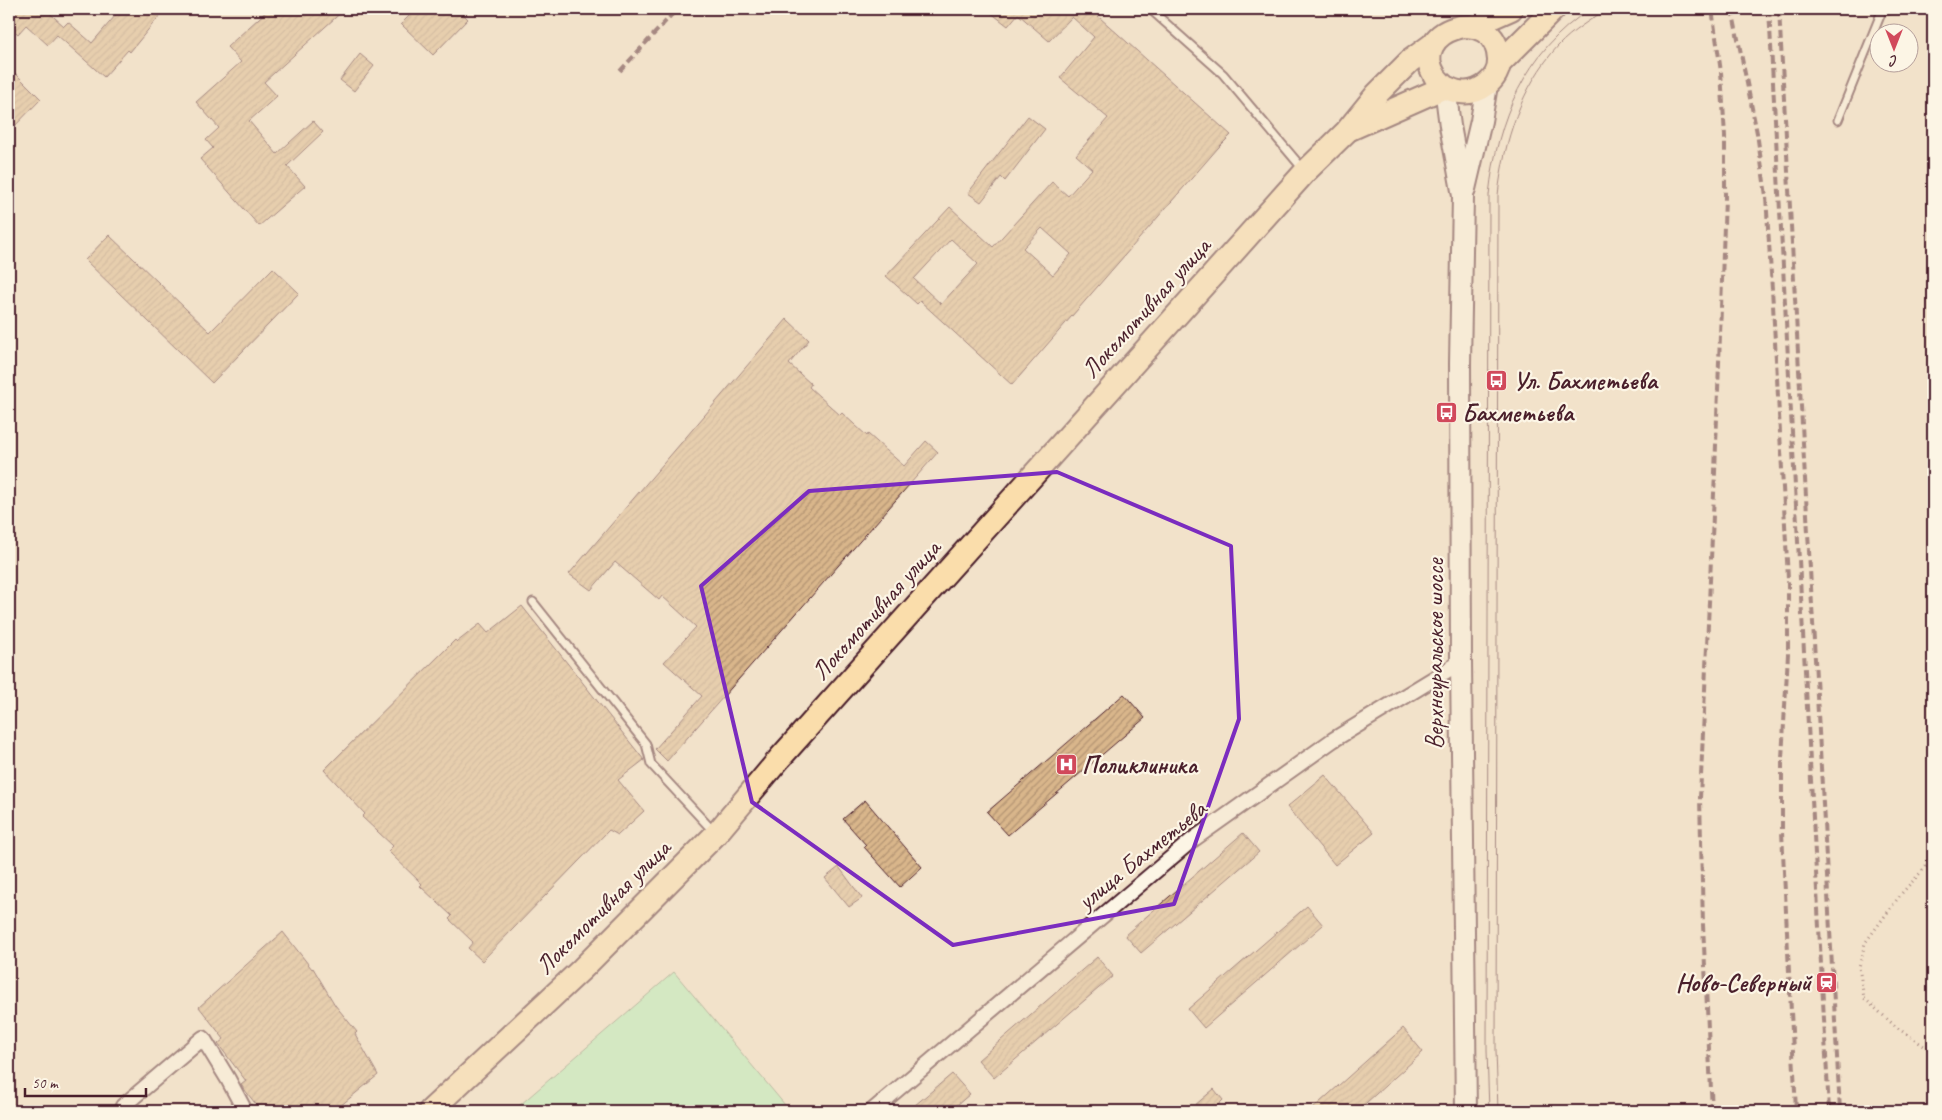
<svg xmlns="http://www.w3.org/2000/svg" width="1942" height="1120" viewBox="0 0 1942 1120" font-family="Caveat,sans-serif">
<defs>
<pattern id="building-hatch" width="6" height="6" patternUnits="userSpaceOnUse" patternTransform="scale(1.25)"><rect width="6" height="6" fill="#d9b68b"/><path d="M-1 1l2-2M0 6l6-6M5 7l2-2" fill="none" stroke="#b29372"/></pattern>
</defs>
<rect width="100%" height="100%" fill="#f2e2ca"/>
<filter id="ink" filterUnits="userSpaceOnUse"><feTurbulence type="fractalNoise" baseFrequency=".02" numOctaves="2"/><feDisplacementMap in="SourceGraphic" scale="10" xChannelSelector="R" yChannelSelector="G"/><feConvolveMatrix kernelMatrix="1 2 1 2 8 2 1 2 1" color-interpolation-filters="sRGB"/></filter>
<g filter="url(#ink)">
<path fill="#aff0b8" stroke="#7c8872" d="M674,972L790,1111H513Z"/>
<g fill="url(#building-hatch)" stroke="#4a1f2b" fill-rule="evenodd">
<path d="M16,9H45L64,26L68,22L92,43L121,9H165L130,52L128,50L104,77L57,35L48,45L26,25L18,34L9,26V17Z"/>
<path d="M269,9H345L264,82L277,96L249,121L277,154L313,121L323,132L287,166L305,186L259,226L200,159L213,148L206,140L219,128L196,102L241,62L227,47Z"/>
<path d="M416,9H458L468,19L433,55L401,24Z"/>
<path d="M986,9H1090L1231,135L1218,148L1012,385L920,301L917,304L886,276L950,207L993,247L1052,182L1068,196L1092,169L1076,155L1108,118L1060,78L1094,37L1072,17L1049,41L1018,14L1008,26ZM1042,228L1071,254L1053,275L1023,248ZM951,239L978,264L941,304L914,279Z"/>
<path d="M360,54L374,66L354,91L340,80Z"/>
<path d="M9,67L41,99L9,132Z"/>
<path d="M1028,116L1045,129L1005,181L1001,177L981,202L968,193Z"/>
<path d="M109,235L210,332L273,268L299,293L212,383L85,260Z"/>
<path d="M787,319L809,340L789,364L811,384L809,387L840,415L842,413L867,436L868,434L904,466L926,441L938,452L667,761L655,749L702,696L664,662L696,627L662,596L659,600L615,562L591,590L569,574Z"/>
<path d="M522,606L644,760L618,780L644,811L618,835L609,830L482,961L468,948L473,942L449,919L452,916L420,886L422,884L388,851L393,846L362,817L365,814L324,770L455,640L457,642L480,624L488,633Z"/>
<path d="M1124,694L1145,718L1008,835L987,812Z"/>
<path d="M1325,775L1374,833L1335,865L1287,807Z"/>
<path d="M865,800L922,867L900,887L864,847L866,845L843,819Z"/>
<path d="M1243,833L1259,852L1141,953L1125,935Z"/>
<path d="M839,867L862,898L849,907L825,878Z"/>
<path d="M1307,906L1323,925L1204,1028L1188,1009Z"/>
<path d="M283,932L312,969L313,968L335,1005L357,1032L355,1034L378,1075L334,1111H261L241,1085L246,1081L218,1044L224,1039L199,1007Z"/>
<path d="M1097,957L1113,976L994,1078L978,1060Z"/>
<path d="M1403,1028L1423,1052L1357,1111H1310Z"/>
<path d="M952,1074L970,1094L950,1111H908Z"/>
<path d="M1214,1089L1223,1100L1212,1111H1188Z"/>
</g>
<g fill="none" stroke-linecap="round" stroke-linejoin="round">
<defs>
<g id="lane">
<path d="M1150,9L1223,74L1303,169"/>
<path d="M1838,120L1882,11L1893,9"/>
<path d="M533,602L646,744L651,764L714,832"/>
</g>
<g id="street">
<path d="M128,1111L123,1106L203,1038L228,1079L245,1111"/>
<path d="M872,1111L1191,841L1333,740L1461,662"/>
</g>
<g id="secondary">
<path d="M1445,87L1450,126L1463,196L1460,364L1461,662L1466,1111"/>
<path d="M1465,189L1481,121L1487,85"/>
</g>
<g id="primary">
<path d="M1475,25L1511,9"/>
<path d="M1499,64L1554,9"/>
<path d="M1350,129L1445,87C1450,89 1455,92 1460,92C1478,95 1500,80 1499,60C1496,0 1406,30 1435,76C1437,80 1442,84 1445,87"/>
<path d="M430,1111L582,969L716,834L780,758L1305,172L1347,131L1377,94L1410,61L1432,45"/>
</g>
</defs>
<use href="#lane" stroke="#4a1f2b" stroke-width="11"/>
<use href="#street" stroke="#4a1f2b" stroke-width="18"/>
<use href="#secondary" stroke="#4a1f2b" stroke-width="24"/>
<use href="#primary" stroke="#4a1f2b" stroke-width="26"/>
<path stroke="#4a1f2b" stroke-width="3" stroke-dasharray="1 4" stroke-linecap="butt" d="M1933,859L1901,894L1865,943L1859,967L1864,998L1896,1027L1933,1052"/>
<use href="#lane" stroke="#fcf5e5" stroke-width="7"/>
<use href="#street" stroke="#fcf5e5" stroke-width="14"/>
<use href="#secondary" stroke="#fcf5e5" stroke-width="20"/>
<use href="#primary" stroke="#faddab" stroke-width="22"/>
<g stroke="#4a1f2b" stroke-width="1">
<path d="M1489,1111L1487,1050L1489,195C1497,119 1525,52 1590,9"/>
<path d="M1498,1111L1496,1050L1498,195C1504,141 1521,87 1558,46C1572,31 1590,20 1607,9"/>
</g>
<g stroke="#4a1f2b" stroke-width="4" stroke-dasharray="8 4" stroke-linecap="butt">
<path d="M1732,9L1757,133L1766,196L1773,305L1788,579V654L1782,758V832L1796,1111"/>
<path d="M1769,9L1829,1111"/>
<path d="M1779,9L1840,1111"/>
<path d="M620,71L677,9"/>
<path d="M1712,1111L1703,925L1700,798L1715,472L1725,198V136L1721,72L1712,9"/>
</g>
</g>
</g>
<path d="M0 0H1942V1120H0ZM1057,472L1231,546L1239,719L1174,904L953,945L752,802L701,586L809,491Z" fill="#f2e2ca" fill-opacity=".55" fill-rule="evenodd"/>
<path fill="none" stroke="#7b2cbf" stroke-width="4" stroke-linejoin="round" d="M1057,472L1231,546L1239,719L1174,904L953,945L752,802L701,586L809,491Z"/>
<defs>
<symbol id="bus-square" viewBox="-11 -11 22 22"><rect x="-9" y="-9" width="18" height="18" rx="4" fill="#d1495b" stroke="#fcf5e5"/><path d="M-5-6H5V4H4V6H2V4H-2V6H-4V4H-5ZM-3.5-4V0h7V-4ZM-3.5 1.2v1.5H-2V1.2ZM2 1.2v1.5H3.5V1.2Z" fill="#fff"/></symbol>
<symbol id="hospital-square" viewBox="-11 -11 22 22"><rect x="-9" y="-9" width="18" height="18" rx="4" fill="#d1495b" stroke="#fcf5e5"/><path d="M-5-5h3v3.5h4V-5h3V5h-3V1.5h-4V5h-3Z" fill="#fff"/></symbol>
<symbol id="station-square" viewBox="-11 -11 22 22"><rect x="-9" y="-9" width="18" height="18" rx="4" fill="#d1495b" stroke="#fcf5e5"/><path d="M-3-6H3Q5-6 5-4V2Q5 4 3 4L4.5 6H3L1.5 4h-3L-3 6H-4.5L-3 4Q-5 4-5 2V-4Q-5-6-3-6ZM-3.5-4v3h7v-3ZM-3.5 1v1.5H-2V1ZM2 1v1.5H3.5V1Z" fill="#fff"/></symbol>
</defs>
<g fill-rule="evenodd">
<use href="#bus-square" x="1484" y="368" width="25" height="25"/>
<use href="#bus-square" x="1434" y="400" width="25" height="25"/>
<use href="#hospital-square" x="1054" y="752" width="25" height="25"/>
<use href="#station-square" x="1814" y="970" width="25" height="25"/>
</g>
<g text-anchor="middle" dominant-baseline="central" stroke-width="4.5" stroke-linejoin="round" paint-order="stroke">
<g font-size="25" fill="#4a1f2b" stroke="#fcf5e5">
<text transform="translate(1146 308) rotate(-48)">Локомотивная улица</text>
<text transform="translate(876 610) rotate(-48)">Локомотивная улица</text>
<text transform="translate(1435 654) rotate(-90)">Верхнеуральское шоссе</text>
<text transform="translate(1142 855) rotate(-39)">улица Бахметьева</text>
<text transform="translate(603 907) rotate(-45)">Локомотивная улица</text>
</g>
<g font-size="25" font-weight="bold" fill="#4a1f2b" stroke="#fcf5e5" text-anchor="start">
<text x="1513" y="381">Ул. Бахметьева</text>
<text x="1462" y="413">Бахметьева</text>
<text x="1082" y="765">Поликлиника</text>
<text x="1811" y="983" text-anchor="end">Ново-Северный</text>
</g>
</g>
<rect width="1942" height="1120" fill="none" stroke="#fcf5e5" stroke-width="30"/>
<rect x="15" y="15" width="1912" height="1090" fill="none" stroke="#4a1f2b" stroke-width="2" filter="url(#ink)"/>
<g transform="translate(1894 48) rotate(180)"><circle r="24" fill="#fcf5e5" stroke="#b59f9b"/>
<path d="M0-4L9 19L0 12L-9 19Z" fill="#d1495b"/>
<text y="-8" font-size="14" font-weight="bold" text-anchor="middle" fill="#4a1f2b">С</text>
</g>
<path d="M25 1088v8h121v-8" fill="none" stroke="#4a1f2b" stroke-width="2.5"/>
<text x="32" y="1088" font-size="15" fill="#4a1f2b" stroke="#fcf5e5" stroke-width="4" paint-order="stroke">50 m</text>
</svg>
